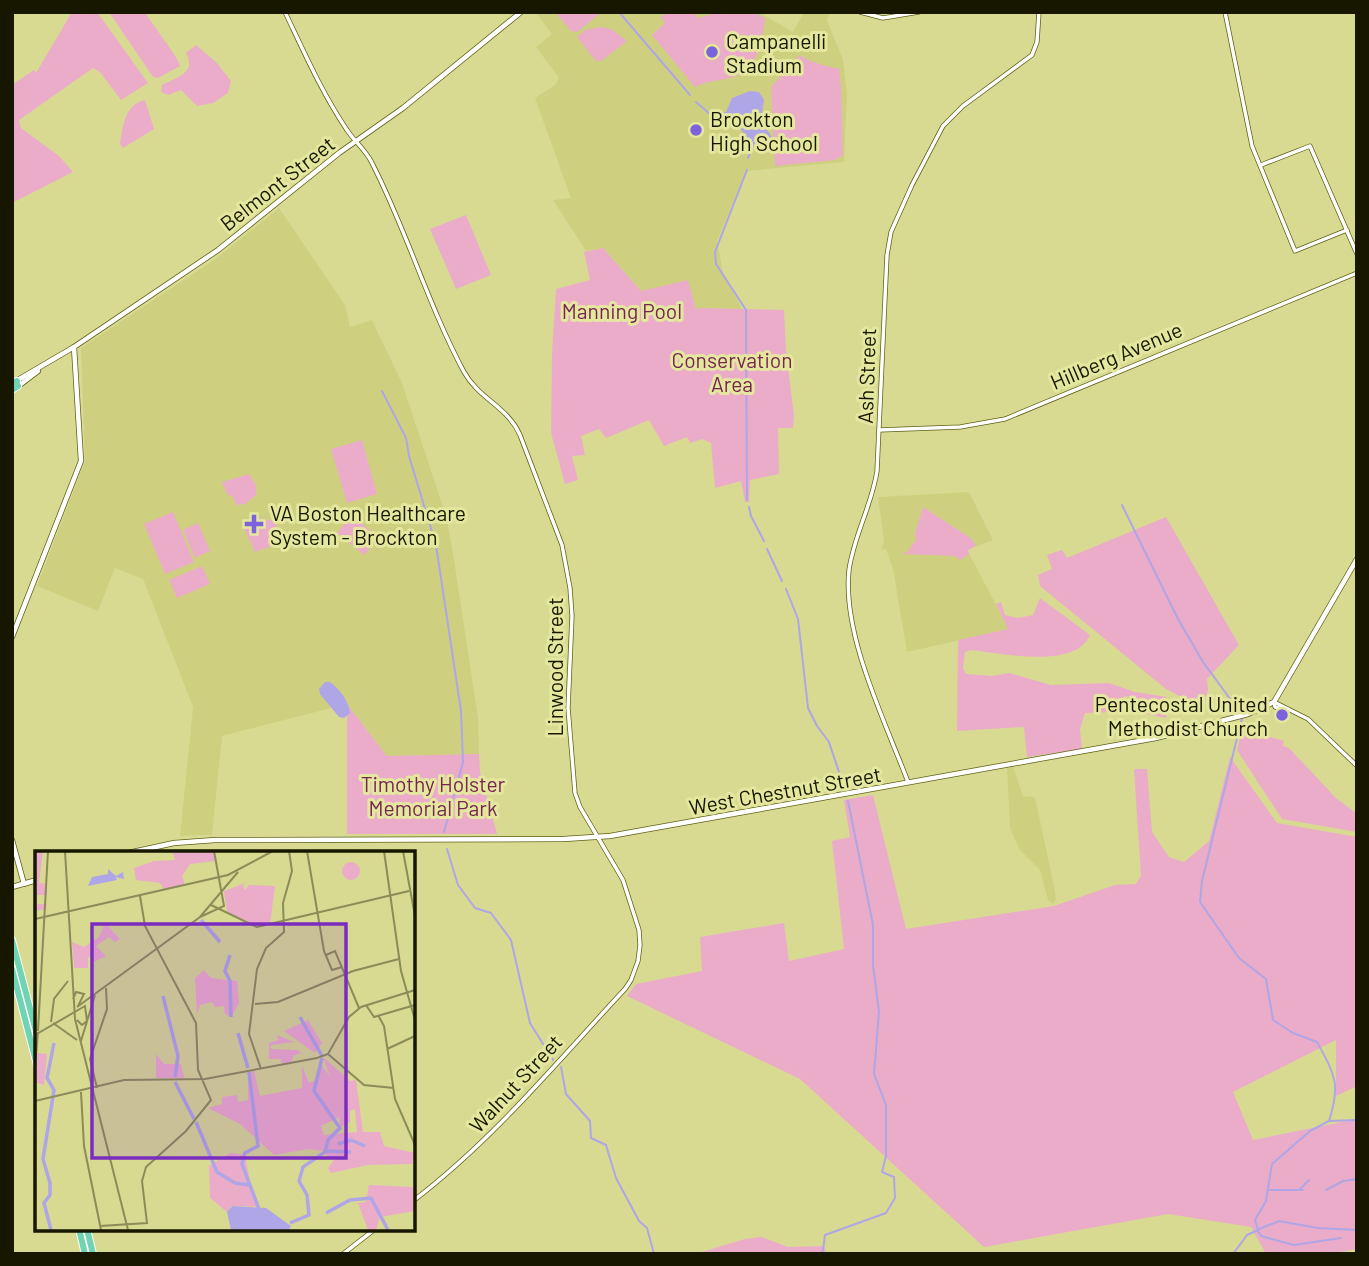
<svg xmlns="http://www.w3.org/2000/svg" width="1369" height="1266" viewBox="0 0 1369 1266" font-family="Barlow,sans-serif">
<rect width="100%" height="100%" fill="#d8da92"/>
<g fill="#ced080">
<path d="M535,12H758L793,32L804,12H830L827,20L843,60L847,94L844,162L747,171L717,241L723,273L742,309L699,308L695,311L641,291L603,248L586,251L553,200L571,198L535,98L555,85L559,78L536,47L552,34Z"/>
<path d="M279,208L345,305L350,327L372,320L402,383L446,516L453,553L478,718L479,754L387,756L347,704L222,736L212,835L180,836L193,707L143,579L115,568L98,611L37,586L85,461L81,348L214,260Z"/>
<path d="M969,492L993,540L967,550L1009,629L907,652L893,569L886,549L881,550L884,541L878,497Z"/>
<path d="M1013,766L1023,796L1035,797L1055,891L1056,900L1053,904L1048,900L1040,870L1019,849L1010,828L1007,767Z"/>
</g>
<g fill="#ebacc9">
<path d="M72,12H97L148,83L121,100L100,72L93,68L19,120L21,128L59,156L73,172L12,203V85L34,70L36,73Z"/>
<path d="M109,12H145C151,23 179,58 180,66L158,78L153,77Z"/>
<path d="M555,12H602L577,32L571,31Z"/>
<path d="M667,12H692L698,18C718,11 746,7 765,18C762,40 758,70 733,77C720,81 706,81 695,87L652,35L665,23L661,17Z"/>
<path d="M601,27L611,29L627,41L601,61H596L577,37L585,30Z"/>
<path d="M196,45L216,62L231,81L228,93L213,103L197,106L181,90L168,95L161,92L162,85C177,77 197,73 186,53Z"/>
<path d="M800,55C805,60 832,69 839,68L841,87L843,155L835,160L775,166L771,87Z"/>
<path d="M145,100L154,129L123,148L120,144C123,126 124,105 145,100Z"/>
<path d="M466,215L491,275L456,289L430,229Z"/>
<path d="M603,248L641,291L688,280L696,310L699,308L784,310L786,350L794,416L793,428H778L779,474L750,480L749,502H745L741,481L715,488L711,443L702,439L690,443L687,437L664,446L649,420L606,438L599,429L581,436L585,455L572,456L578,480L565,484L551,433L552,354L556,289L590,280L584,252Z"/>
<path d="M362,440L377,494L347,503L331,449Z"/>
<path d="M249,474L256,485V495L245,504L236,505L233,497L227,494L222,482Z"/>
<path d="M923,507L972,539L976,546L968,550L969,554L960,560L955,556L902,554L908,551L916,540L915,534Z"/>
<path d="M173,512L194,562L165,574L144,524Z"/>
<path d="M352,515L379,538L364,555L337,533Z"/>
<path d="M1166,517L1239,645L1207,679L1208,690L1205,699L1189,701L1166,689L1040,586L1038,575L1052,569L1047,555L1062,550L1067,558Z"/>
<path d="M258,518L274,521L284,541L255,552L242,524Z"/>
<path d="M198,523L210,551L195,558L183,530Z"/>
<path d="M202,566L210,584L177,598L169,580Z"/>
<path d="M1040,598L1090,635C1075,670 1001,653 971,650L965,652L963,668L966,674L992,676L1009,673L1051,685L1109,683L1135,692L1167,697L1166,718L1137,712L1134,701L1126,696L1116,700V712L1085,713L1080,729L1082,749L1027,757L1024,727L957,731L958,640L1008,629L996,604L1001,602L1005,615L1018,618L1033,615Z"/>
<path d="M347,704L387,756L479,754L480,772L497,834H347Z"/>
<path d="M1244,721L1249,731L1284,741L1283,746L1289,748L1336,798L1357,814V832L1282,819L1237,750Z"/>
<path d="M1230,757L1277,823L1357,837V1086L1336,1096V1040L1233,1092L1253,1140L1357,1119V1249L1329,1254H1266L1251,1227L1168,1214L984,1247L800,1079L627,996L636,984L702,971L700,937L784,923L789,961L844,949L832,841L850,837L844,800L873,795L906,929L1054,906L1115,885L1136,884L1141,876L1134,769H1147L1152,832L1169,857L1184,862L1209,841Z"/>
<path d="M761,1237L788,1247L824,1246L826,1252L695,1254L745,1239Z"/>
</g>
<g fill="#aea6e6">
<path d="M750,91L759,92L764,100L761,121L772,137L768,146L762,149L751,147L738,124L732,125L723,118L711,116V114L726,112L732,98Z"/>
<path d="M325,682H330C340,689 349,702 350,713L344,718L339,717L320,694L319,689Z"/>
</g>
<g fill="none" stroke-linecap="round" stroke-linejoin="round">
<g stroke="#aea6e6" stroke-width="2">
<path d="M619,12L690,95"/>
<path d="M696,102L711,115"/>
<path d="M748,158L752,148"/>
<path d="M747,170L715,252L716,264L746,310L747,500"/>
<path d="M382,391L406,438L409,456L436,545L461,711L463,762L444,832"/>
<path d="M1122,505L1178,619L1203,662L1239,711"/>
<path d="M749,507L751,516L764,541"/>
<path d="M767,549L782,581"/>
<path d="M786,589L798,619L808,708L817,726L829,742L845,790"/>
<path d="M447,849L458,885L475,908L491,913L511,940L530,1023L553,1060"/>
<path d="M561,1067L566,1094L590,1121L591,1138L606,1145L616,1178L639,1221L647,1228L654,1254"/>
<path d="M1330,1121L1357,1120"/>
<path d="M1300,1189L1309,1180"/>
<path d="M1270,1190H1303"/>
<path d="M1326,1190L1343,1181L1357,1179"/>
<path d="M1259,1229L1279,1221L1318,1228L1357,1230"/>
<path d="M1257,1230L1261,1236L1294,1245L1341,1238"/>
<path d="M821,1254L823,1250L825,1235L886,1213L895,1198L894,1177L882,1172L886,1156V1105L874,1074L879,1012L873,965V925L848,801"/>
<path d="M1233,1254L1247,1235L1258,1230L1255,1220L1266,1201L1272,1164L1310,1131L1329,1121C1341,1084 1335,1075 1317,1042L1293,1033L1273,1020L1266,979L1239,958L1200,902L1202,881L1242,718"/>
</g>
<defs>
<g id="tertiary">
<path d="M285,12C304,52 322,93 347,130C354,141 366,150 372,163C407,231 428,305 464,372C479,399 508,407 520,435L562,545L570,588L572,616L568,708L575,793L580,807L623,880L639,930L640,945L638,961L631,980L625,989C557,1062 493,1140 413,1201"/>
<path d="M860,12L883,18L919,12"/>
<path d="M1225,12L1252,146L1295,251L1347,230"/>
<path d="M1261,165L1310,146L1357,254"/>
<path d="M879,430L960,427L1005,419L1357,273"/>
<path d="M1274,702L1308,719L1357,766"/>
<path d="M1274,702L1275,707L1286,710"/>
<path d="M908,782C885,721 842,635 849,570C854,535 872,505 877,471L887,255L891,232L912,185L943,126L963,106L1032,55L1037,42L1039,12"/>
<path d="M343,1254L375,1229"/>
</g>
<g id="secondary">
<path d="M16,381L74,347L218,250L339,153L403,108L521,12"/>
<path d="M17,387L38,371"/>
<path d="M12,637L81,461L74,347"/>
<path d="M12,840L24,884"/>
<path d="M128,853L174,843L215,840L564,839L610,836L1156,738L1248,714L1274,702L1357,559"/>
<path d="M12,887L37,880"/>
</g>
<g id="motorway">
<path d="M12,383L17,381"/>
<path d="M12,390L18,386"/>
<path d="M12,940L37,1035"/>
<path d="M12,969L37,1065"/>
<path d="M79,1229L85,1254"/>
<path d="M87,1229L93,1254"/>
</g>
</defs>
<use href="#tertiary" stroke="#5f6016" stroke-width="5"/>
<use href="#secondary" stroke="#5f6016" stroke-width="6"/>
<use href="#motorway" stroke="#fff" stroke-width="8"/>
<use href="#tertiary" stroke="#fff" stroke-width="3.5"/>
<use href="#secondary" stroke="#fff" stroke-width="4.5"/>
<use href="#motorway" stroke="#70d3b2" stroke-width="6"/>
</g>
<g fill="#7d62dd" stroke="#e5e79f" stroke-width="2.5">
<circle cx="712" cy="52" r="7"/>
<circle cx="696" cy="130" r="7"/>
<path d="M250.5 513.5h7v7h7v7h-7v7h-7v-7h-7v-7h7z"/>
<circle cx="1282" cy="715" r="7"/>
</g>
<g text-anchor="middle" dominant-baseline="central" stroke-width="6" stroke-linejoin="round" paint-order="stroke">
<g font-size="21" fill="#171700" stroke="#e5e79f" text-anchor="start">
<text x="726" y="40">Campanelli<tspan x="726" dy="24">Stadium</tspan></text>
<text x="710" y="118">Brockton<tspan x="710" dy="24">High School</tspan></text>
<text x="270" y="512">VA Boston Healthcare<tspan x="270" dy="24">System - Brockton</tspan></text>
<text x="1268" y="703" text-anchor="end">Pentecostal United<tspan x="1268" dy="24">Methodist Church</tspan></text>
</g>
<g font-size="21" fill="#171700" stroke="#e5e79f">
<text transform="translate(277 183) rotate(-38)">Belmont Street</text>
<text transform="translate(1116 355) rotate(-23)">Hillberg Avenue</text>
<text transform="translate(866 376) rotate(-88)">Ash Street</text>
<text transform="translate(554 667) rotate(-90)">Linwood Street</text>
<text transform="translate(785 790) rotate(-10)">West Chestnut Street</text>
<text transform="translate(515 1083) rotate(-47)">Walnut Street</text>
</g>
<g font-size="21" fill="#742551" stroke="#e5e79f">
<text x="622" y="310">Manning Pool</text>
<text x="732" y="359">Conservation<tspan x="732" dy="24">Area</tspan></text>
<text x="433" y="783">Timothy Holster<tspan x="433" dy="24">Memorial Park</tspan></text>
</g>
</g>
<g transform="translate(35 851)">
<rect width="380" height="380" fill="#d8da92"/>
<path d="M0,0H8L4,32L12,33V44H2V53H12L11,58L0,60ZM137,0H178L180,10L155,13L147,25L150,34L129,39L125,32L101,29L99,17L119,10L140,9ZM307 20a9 9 0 1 1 18 0a9 9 0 1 1-18 0ZM213,31L208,34L210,39L214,34L240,35L235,73L222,75L192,61L189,40ZM70,72L85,88L80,91L74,86L61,95L71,105L59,111L58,105L53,106V117H39L37,91L49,96L64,86ZM169,119L176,127L202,130L204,152L196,166L190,163L189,155L180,156L177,151L165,154L162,163L160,127ZM273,169L287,192L280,202L249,180ZM242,184L259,191L236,194V198L262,199L273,206L266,202L258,205L257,212L247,213L246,208H234V192L243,189ZM2,202L12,203L9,234L0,231ZM121,203L129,213H146L149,227H121ZM288,206L315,230L321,229L328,281H345L349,295L380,302L377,313L333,314L296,322L293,317L301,306L294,309L289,300L274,298L239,304L205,273L173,257L187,253V246L202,244L203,251L213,249V221L219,220L225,245L267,237V215L274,232L281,229L285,213L295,225ZM320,258L322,281L289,284L286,275L304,266L305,276L315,271V260ZM195,302L210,304L218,346L225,356L196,355L192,361L175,347L174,315ZM334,334L378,336L380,360L345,366L341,379H333L323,352L331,351Z" fill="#ebacc9" fill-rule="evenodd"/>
<path d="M73,18L81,25L88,21L89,28L81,26L82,29L53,35L57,26L73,23ZM197,355L231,357L256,375L254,379H196L192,361Z" fill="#aea6e6"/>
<path fill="none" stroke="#aea6e6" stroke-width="3.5" d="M166,69L185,91M195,104L190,120L195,130L196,166M128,145L143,205L140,226M265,166L287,205M203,182L213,217M214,221L223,295L210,302L207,313L224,358M140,231L159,268M161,271L182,321L200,332L215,334M303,293L316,289L330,295M291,300L316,301M291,362L315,349L336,347L353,379M255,372L274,364L272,344L264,330L268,316L290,301L293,289L305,277L279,240L287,207M16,379L9,352L15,344V332L8,308L19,239L12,227L19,192"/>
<path fill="none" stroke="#8b8c58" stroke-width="2" d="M30,0L40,168L93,379M272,0L289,100L297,119L307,116M349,0L366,120L380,169M368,0L380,65M176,54L222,76L374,40M165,66L189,55L179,0M0,68L193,24L238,0M291,104L300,100L324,157M38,148L41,141L49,143L43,155M220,153L243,151L318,120L364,108M331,154L339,166L380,154M42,156L165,66L203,21M343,164L349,175L360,248L380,294M16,171L19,148L33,130M18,172L42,189M3,180L13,0M0,184L50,155L52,170L47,174L42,169M46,190L60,144M352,198L380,185M293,203L329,234L359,237M0,216L3,181M226,218L214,183L222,118L231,97L249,81L248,52L257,20L254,0M62,237L55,208L72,158L71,137M46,241L49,295L66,379M0,250L89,229L170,228L282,207L293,203L314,166L326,156L380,139M65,375L112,372L107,330L111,316L151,280L176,249L163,219L161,172L110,75L105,45"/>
<path fill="#7b2cbf" fill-opacity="0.15" stroke="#7b2cbf" stroke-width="3.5" d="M57,73H311V307H57Z"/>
<rect width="380" height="380" fill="none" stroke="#171700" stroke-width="3.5"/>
</g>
<rect width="1369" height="1266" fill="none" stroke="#171700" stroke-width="28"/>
</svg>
